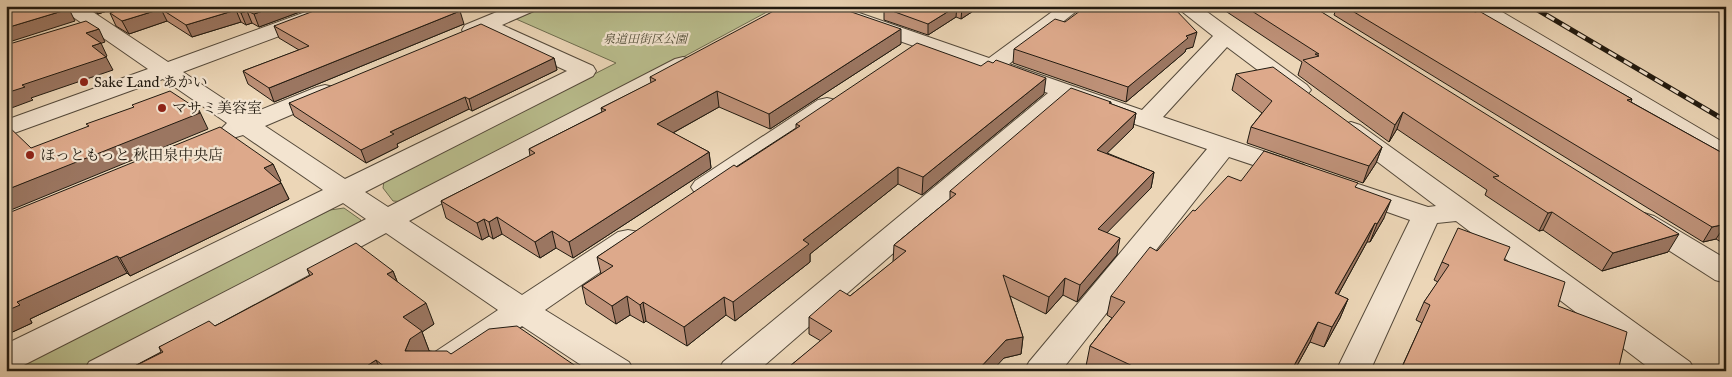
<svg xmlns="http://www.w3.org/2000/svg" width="1732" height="377" viewBox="0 0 1732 377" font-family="'IM FELL English','Noto Serif JP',serif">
<rect width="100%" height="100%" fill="#ecd6b7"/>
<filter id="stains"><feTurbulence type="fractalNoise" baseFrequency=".004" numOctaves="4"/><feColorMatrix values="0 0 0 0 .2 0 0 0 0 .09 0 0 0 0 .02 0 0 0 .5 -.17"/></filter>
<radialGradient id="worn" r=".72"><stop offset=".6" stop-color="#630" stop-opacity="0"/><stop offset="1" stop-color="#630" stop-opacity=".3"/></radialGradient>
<g fill="#b9bd8d" stroke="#6d6c4e">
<path d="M546,6H778L648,76L406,202L393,201L383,188L384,181L616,63L516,19Z"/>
<path d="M344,208L361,220L355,227L82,371H7L330,210Z"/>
</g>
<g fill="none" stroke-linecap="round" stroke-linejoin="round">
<defs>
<g id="minor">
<path d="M60,6H84L168,62L322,6H352L349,10L183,72L248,115L317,87L325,85L333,87L337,92L333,97L265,126L345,179L567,71L484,33L473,36L465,35L462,30L465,25L511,6H539L536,10L502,25L593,66L596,71L593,76L365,192L388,207L675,59L683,57L691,59L694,64L691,69L409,221L522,295L618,232L628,230L638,232L643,239L638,246L545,310L629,362L634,371H590L522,326L458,371H415L420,362L498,310L386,233L131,371H84L89,362L366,219L343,203L18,368L6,371V344L323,190L243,135L233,138L224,135L220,130L227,123L163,79L6,136V120L148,69L63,10Z"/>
<path d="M808,6H839L989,58L1060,6H1083L1009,64L1142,110L1213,36L1175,6H1199L1307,85L1311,90L1307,95L1299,97L1291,95L1227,47L1163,117L1304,165L1308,171L1304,177L1295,179L1229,157L1061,371H1024L1029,362L1207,149L1068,101L758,371H718L723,362L1048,93L811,10Z"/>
<path d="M1467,6H1492L1726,144V163L1717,161L1470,10Z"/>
<path d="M827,98L836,100L839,105L836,110L715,193L705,195L695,193L691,187L695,181L818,100Z"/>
<path d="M1351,122L1360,125L1690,362L1695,371H1653L1456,221L1437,223L1370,371H1336L1410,220L1345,197L1341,191L1345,185L1355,183L1428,207L1436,206L1342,135L1338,130L1342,125Z"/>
<path d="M1644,213L1654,216L1726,259V283L1715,280L1634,228L1630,222L1634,216Z"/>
</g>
</defs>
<use href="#minor" stroke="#54493a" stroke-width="2"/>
<use href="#minor" fill="#f3e4d0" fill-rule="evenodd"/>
<defs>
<path id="rail" d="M1531,6L1726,121"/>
</defs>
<use href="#rail" stroke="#211a10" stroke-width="5"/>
<use href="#rail" stroke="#f3e4d0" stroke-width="3" stroke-dasharray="9" stroke-linecap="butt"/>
</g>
<g fill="#be9178" stroke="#211a10">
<path d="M88,6H122L98,14Z"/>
<path d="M131,6H316L259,27L252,23L246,25L241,22L192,37L167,21L129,34L116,26L110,13Z"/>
<path d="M845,6H870L861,12Z"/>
<path d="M888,6H981L961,19L956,17L928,35L884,20V8Z"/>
<path d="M1218,6H1312L1668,252L1602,271L1543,230L1539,231L1485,195L1487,190L1397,129L1389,142L1298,75L1302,62Z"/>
<path d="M1337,6H1465L1632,99L1631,102L1726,155V245L1716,239L1703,242L1334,15Z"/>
<path d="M1065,22L1193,47L1186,49L1185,52L1126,102L1013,63L1014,49Z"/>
<path d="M464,24L274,102L248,84L243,71L299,50L279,38L274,26Z"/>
<path d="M901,44L770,129L719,107L673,133L709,152L711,168L573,258L556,248L540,258L502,234L493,239L489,236L482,240L446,218L441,201L530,156L529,149L602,112L601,108L651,83L650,77Z"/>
<path d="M554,58L557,70L472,111L469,109L397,144L398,147L366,163L294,116L289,103Z"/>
<path d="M1236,74L1382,147L1376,163L1363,183L1247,143L1251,127L1262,113L1232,90Z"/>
<path d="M1044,94L922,195L898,184L810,254V262L735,321L726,315L687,346L646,321L644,323L630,315L616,324L586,304L582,286L601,274L597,257L796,128V124Z"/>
<path d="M1111,102V104L1136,113L1133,128L1107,153L1154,172L1151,188L1107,232L1117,255L1077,302L1063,295L1046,314L1010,296L1023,337L1021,354L1004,358L791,371L790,366L821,341L809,334V317L850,296L893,262L894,245L950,199V191Z"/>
<path d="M273,164L280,181L289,199L130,276L127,273L30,319L32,323L6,335V214Z"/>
<path d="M1241,181L1356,187L1384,218L1370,242H1367L1338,295L1348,299L1340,318L1324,347L1310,342L1294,371H1096L1086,366L1090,346L1112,318L1107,315L1111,296L1157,251L1195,211Z"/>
<path d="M1504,260L1558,306L1618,371H1400L1422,323L1416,320L1424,302L1438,282L1434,280L1442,262Z"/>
<path d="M307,269L393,271L397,281L434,324L422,332L429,351L451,354L577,367L578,371H125L161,352L159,347L215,326L310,276Z"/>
</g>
<g fill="#9b7661" stroke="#211a10">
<path d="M94,6H122L98,14Z"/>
<path d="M277,6H316L259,27L254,14Z"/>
<path d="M861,6H870L861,12Z"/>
<path d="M957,6L956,17L928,35V24Z"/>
<path d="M964,6H981L961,19L962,8Z"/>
<path d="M69,9L75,21L6,43V28Z"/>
<path d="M161,9L167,21L129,34L122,21Z"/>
<path d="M236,10L241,22L192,37L186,25Z"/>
<path d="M247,11L252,23L246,25L241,13Z"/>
<path d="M460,11L464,24L274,102L269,88Z"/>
<path d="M99,29L105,42L93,46L86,33Z"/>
<path d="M901,29V44L770,129L769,114Z"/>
<path d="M1197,32L1193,47L1186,49L1185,52L1126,102L1128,87L1186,36Z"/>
<path d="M101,43L107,56L106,57L113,70L31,98L33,100L6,110V93L92,46Z"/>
<path d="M554,58L557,70L472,111L469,99Z"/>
<path d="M1046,78L1044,94L922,195L923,177Z"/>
<path d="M717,91L719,107L660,140L657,124Z"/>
<path d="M465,97L469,109L397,144L398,147L366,163L361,150L390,132Z"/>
<path d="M199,110L208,129L6,212V190Z"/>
<path d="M1403,112L1397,129L1389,142L1395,125Z"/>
<path d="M1136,113L1133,128L1095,165L1097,150Z"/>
<path d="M1382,147L1376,163L1363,183L1369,166Z"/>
<path d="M709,152L711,168L573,258L569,242Z"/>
<path d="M273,164L281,181L272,185L264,168Z"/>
<path d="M898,167V184L810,254V262L735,321L733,302L803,240Z"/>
<path d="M1154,172L1151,188L1095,245L1098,229Z"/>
<path d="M281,183L289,199L130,276L120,258Z"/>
<path d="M1391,200L1384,218L1370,242L1377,224Z"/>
<path d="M1552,212L1543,230L1539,231L1548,213Z"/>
<path d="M497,217L502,234L493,239L489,222Z"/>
<path d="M484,219L489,236L482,240L477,223Z"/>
<path d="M1375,223L1367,242L1328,313L1335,293Z"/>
<path d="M1726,224L1716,239L1703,242L1712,227Z"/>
<path d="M552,231L556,248L540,258L535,242Z"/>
<path d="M1679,234L1668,252L1602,271L1613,253Z"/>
<path d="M1120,238L1117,255L1077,302L1080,285Z"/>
<path d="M117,256L127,273L30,319L32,323L6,335V311L17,302Z"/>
<path d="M393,271L401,292L387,274Z"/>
<path d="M1065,278L1063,295L1046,314L1049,297Z"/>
<path d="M627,296L630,315L616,324L612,306Z"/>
<path d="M724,297L726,315L687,346L684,327Z"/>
<path d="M1348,299L1340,318L1324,347L1332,327Z"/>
<path d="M643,302L646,321L644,323L640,305Z"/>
<path d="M426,303L434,324L422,332L430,353L405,351L410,339L403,317Z"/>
<path d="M1318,322L1310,342L1294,371H1291Z"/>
<path d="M1023,337L1021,354L1004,358L992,371H977L1006,340Z"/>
<path d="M376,360L381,371H359Z"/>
<path d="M577,367L578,371H572Z"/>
</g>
<g fill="#dda98b" stroke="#211a10">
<path d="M6,6H65L69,9L6,28Z"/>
<path d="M131,6H277L254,14L247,11L241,13L236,10L186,25L161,9L122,21L110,13Z"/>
<path d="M327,6H450L460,11L269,88L243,71L309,46L274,26Z"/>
<path d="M783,6H834L901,29L769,114L717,91L657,124L709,152L569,242L552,231L535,242L497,217L489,222L484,219L477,223L441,201L535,153L529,149L606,110L601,108L656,80L650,77Z"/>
<path d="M888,6H957L928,24L884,8Z"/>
<path d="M1093,6H1151L1157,8L1159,6H1172L1197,32L1186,36L1188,38L1128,87L1014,49L1055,19L1065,22L1084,8L1089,9Z"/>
<path d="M1244,6H1312L1679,234L1613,253L1552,212L1548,213L1493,177L1499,176L1403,112L1395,125L1303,60L1319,56L1315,54H1319Z"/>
<path d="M1344,6H1465L1475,12L1479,11L1632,99L1627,100L1726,155V224L1712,227Z"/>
<path d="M86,21L99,29L86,33L101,43L92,46L106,57L22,85L25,87L6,93V45Z"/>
<path d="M481,24L554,58L469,99L465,97L390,132L394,134L361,150L289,103Z"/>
<path d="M917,43L981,66L988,61L993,63L996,60L1046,78L923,177L898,167L803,240L809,244L733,302L724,297L684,327L643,302L640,305L627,296L612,306L582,286L613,266L597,257L734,165L737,167L800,126L796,124Z"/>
<path d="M1273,67L1382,147L1369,166L1251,127L1272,101L1236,74Z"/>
<path d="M1071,88L1111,102L1109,103L1136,113L1097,150L1154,172L1098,229L1120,238L1080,285L1065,278L1049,297L1003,275L1023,337L1006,340L977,371H791L794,368L790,366L832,331L809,317L840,290L850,296L906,251L894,245L956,194L950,191Z"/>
<path d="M170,91L199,110L197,111L200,113L6,190V124L31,148L89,126L86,124L134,107L132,105Z"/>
<path d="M220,127L273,164L264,168L281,183L120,258L117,256L17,302L20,305L6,311V214Z"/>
<path d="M1264,151L1358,183L1355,187L1391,200L1377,224L1375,223L1335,293L1348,299L1332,327L1318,322L1291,371H1138L1139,369L1090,346L1125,302L1111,296L1150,247L1157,251L1193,210L1195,211L1228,176L1241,181Z"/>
<path d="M1458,228L1510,247L1504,260L1565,282L1558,306L1627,332L1618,371H1417L1403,365L1430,305L1424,302L1449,265L1442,262Z"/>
<path d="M356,243L393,271L387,274L426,303L403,317L422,331L410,339L405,351H447L451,354L489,329L517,326L577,367L572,371H390L376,360L359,371H125L163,352L159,347L209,321L215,326L313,274L307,269Z"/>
</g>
<g fill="#8f2418" stroke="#f3e4d0" stroke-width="2">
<circle cx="84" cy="82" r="5"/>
<circle cx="162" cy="108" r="5"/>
<circle cx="30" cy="155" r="5"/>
</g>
<g text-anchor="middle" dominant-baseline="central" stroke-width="4.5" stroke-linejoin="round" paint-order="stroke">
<g font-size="12" font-style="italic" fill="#4f4b36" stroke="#f3e4d0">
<text x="645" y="39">泉道田街区公園</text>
</g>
<g font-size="15" fill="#211a10" stroke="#f3e4d0" text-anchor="start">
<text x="94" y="82">Sake Land あかい</text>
<text x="172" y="108">マサミ美容室</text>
<text x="40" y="155">ほっともっと 秋田泉中央店</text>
</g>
</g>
<rect width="1732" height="377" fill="none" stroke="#ecd6b7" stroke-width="25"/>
<rect x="8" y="8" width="1717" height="362" fill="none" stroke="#211a10" stroke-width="2.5"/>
<rect x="12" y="12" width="1707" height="352" fill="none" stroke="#211a10"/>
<rect width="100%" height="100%" filter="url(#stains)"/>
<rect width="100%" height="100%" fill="url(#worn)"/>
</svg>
